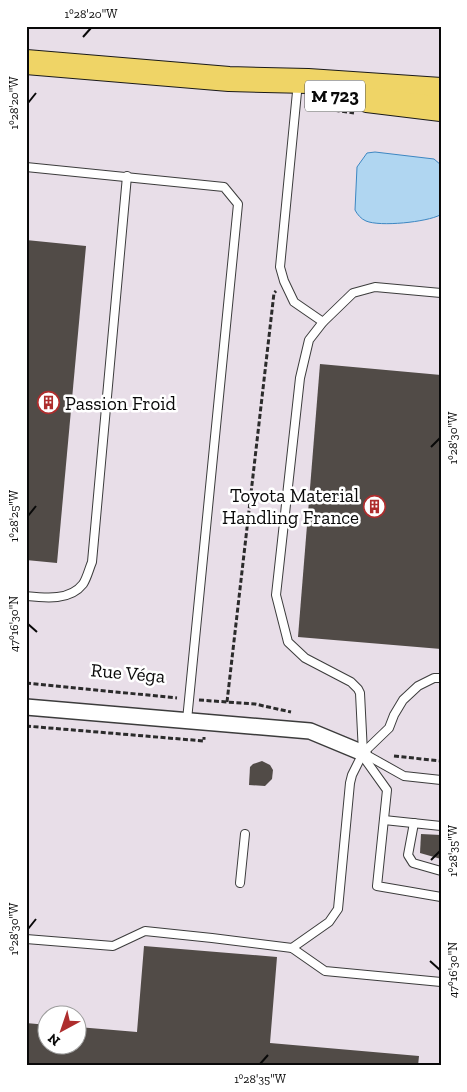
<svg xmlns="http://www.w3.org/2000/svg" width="467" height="1092" viewBox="0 0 467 1092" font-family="'Zilla Slab',serif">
<rect width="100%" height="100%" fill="#fdfae7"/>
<path fill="#e8dee8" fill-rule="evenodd" d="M26,26H441V1066H26ZM48,1014H78V1044H48Z"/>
<path fill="#b0d6f1" stroke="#3d87c2" d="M375,152L434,159L441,165L440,215C427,222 380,227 366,221C361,219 357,214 355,210L357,167L367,153Z"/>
<g fill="#514b47">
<path d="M26,240L86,246L57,563L26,560Z"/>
<path d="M320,364L441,375V649L298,637Z"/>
<path d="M262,761L270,765L273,770L272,779L265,786L249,785L250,767L253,764Z"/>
<path d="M421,834L441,835V859L420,853Z"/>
<path d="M144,946L277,957L270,1043L419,1056L418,1066H26V1023L48,1025V1044H78V1027L137,1032Z"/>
</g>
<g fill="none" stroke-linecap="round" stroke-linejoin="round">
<defs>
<g id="lane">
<path d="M297,92L280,267L284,281L294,302L323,322"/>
<path d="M26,167L224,187L238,204L187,720"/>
<path d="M26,596C45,598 70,601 83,584C87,578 89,569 92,562L127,176"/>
<path d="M363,753L360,693L358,689L351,682L305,658L288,642L276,595L300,378L309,340L323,322L353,293L375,287L441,293"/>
<path d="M363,753L404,776L441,780"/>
<path d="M362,755L387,790L377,886L441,897"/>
<path d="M384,820L441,826"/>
<path d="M414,823L408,855L413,863L441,871"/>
<path d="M240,883L245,834"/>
<path d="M26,939L113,946L145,931L212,938L292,948L325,971L441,982"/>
<path d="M292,948L329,922L338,909L350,783L352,775L363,753L389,728L394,715L403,700L418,686L434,678H441"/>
</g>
<path id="street" d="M26,707L310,731L363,753"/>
<g id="primary">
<path d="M26,62L229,79L308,81L441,90"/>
<path d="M367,100L441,109"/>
</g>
</defs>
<use href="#lane" stroke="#3c3c3c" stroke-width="10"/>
<use href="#street" stroke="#3c3c3c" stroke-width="18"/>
<use href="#primary" stroke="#1a1a1a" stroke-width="26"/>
<g stroke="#2b2b2b" stroke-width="3" stroke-dasharray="5 2.5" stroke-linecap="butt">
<path d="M305,106L354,113"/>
<path d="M26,683L177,698"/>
<path d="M199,700L255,704L291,712"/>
<path d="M227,702L274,293L276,291"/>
<path d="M26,726L204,741V737"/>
<path d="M394,756L441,761"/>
</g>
<use href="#lane" stroke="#fff" stroke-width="8"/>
<use href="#street" stroke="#fff" stroke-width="15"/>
<use href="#primary" stroke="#efd466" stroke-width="24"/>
</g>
<path fill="none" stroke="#090909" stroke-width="2" d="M83,37L91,28M28,103L36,93M431,447L440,438M28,516L36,506M28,624L37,632M431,860L440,851M28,929L36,919M430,961L440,970M260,1064L268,1055"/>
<defs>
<symbol id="building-ring" viewBox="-11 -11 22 22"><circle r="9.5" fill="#fff" stroke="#ae2d2d" stroke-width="1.5"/><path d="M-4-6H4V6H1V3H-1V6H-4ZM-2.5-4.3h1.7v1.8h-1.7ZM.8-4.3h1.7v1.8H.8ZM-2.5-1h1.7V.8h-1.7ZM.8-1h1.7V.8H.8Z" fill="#ae2d2d"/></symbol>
</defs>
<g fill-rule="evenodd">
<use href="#building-ring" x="36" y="390" width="25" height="25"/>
<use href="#building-ring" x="362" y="494" width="25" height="25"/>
</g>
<g text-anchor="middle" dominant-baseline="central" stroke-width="5" stroke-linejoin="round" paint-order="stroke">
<rect fill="#fff" stroke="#535353" stroke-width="1" x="305" y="80.5" width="60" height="31" rx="4"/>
<g font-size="18" font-weight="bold" fill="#090909">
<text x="335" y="96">M 723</text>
</g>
<g font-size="19" fill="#090909" stroke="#fff" text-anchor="start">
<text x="65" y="403">Passion Froid</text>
<text x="359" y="495" text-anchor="end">Toyota Material<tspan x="359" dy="22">Handling France</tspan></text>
</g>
<g font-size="19" fill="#090909" stroke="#fff">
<text transform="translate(128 673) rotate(5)">Rue Véga</text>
</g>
</g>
<rect width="467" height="1092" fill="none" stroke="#ffffff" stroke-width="55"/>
<g transform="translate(62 1030) rotate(220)"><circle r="24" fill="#ffffff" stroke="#9d9d9d"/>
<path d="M0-4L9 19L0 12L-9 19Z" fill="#ae2d2d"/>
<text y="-8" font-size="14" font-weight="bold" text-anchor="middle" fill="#090909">N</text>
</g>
<rect x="28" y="28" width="412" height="1036" fill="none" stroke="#090909" stroke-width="2"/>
<g font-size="12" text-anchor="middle" fill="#090909">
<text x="91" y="18">1°28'20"W</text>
<text transform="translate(14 103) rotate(-90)" y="4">1°28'20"W</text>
<text transform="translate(453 438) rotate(-90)" y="4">1°28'30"W</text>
<text transform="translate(14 516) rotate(-90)" y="4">1°28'25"W</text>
<text transform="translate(14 624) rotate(-90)" y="4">47°16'30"N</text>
<text transform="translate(453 851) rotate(-90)" y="4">1°28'35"W</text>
<text transform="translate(14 929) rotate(-90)" y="4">1°28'30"W</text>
<text transform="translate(453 970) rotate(-90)" y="4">47°16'30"N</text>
<text x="260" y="1083">1°28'35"W</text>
</g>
</svg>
